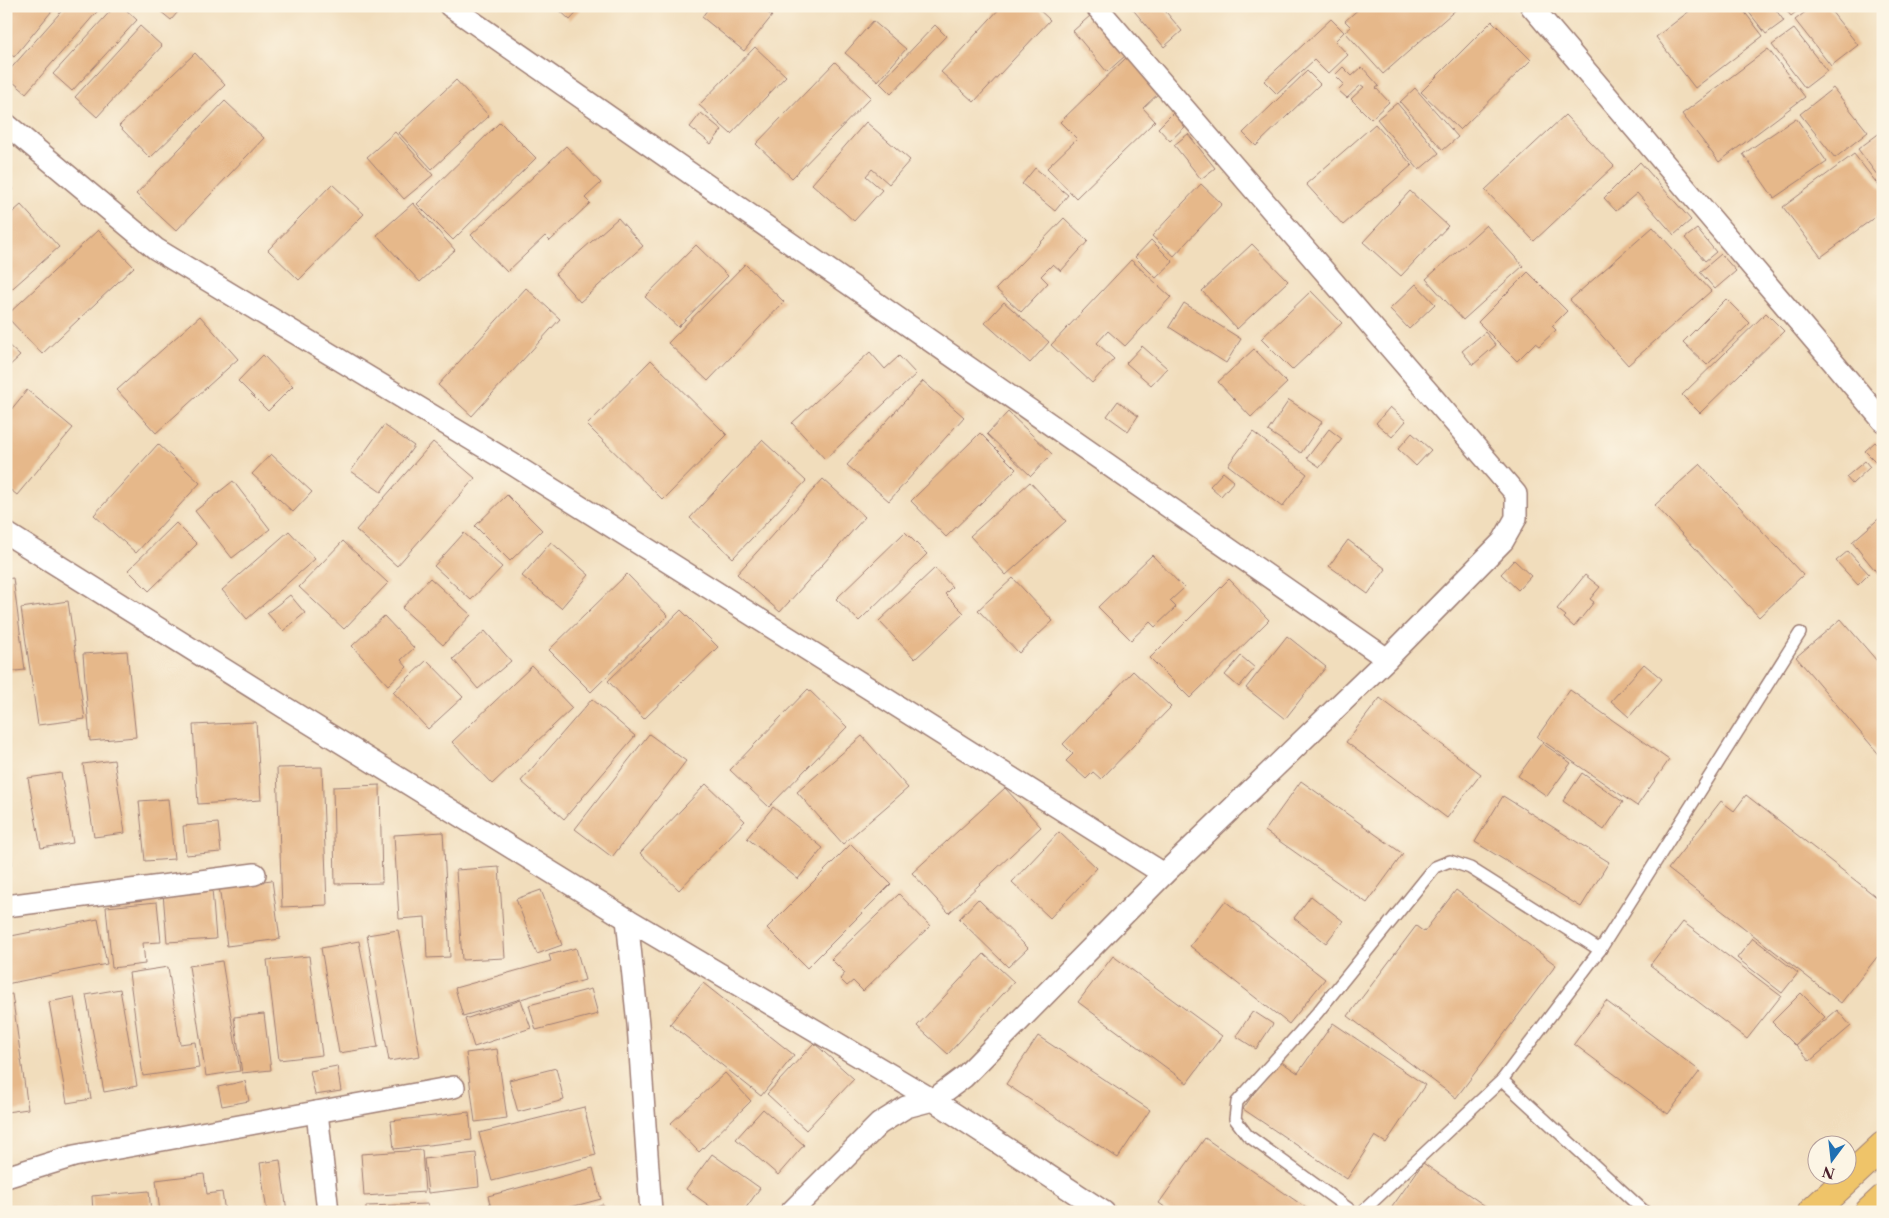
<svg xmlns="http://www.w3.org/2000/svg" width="1889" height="1218" viewBox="0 0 1889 1218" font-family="'Libre Caslon Text',serif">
<rect width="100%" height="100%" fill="#fcf5e5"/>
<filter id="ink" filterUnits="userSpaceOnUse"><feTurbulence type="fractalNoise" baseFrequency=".02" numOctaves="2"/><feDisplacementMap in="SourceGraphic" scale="10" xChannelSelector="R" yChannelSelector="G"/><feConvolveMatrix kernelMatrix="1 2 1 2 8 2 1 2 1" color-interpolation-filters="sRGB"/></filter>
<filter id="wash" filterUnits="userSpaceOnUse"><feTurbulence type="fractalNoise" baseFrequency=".0096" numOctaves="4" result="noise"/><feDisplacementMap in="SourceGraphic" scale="20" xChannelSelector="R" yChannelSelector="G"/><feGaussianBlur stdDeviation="1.12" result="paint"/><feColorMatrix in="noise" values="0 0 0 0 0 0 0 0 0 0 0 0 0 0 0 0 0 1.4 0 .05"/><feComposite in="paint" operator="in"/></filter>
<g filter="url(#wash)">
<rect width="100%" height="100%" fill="#f1ddbc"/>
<g id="blocks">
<g fill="#e6b88a">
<path d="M6,6H56L14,57L6,51Z"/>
<path d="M66,6H102L26,93L6,76V74Z"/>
<path d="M115,6H122L137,20L72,91L53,74Z"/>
<path d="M154,6H183L171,20Z"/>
<path d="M555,6H583L570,20Z"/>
<path d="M710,6H759L772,16L744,51L702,17Z"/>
<path d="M1002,6H1035L1050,20L974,102L941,72Z"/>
<path d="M1130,6H1161L1182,31L1164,47Z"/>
<path d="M1362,6H1460L1383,74L1345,32L1351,27L1345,21Z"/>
<path d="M1696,6H1740L1763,36L1695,88L1656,37Z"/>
<path d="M1744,6H1773L1784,21L1766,34Z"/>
<path d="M1783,6H1803L1791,16Z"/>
<path d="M1813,6H1827L1858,45L1831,66L1795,20Z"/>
<path d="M1091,15L1125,56L1107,72L1073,31Z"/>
<path d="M1331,19L1344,32L1335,41L1348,55L1328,74L1314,60L1277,94L1264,81Z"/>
<path d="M873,21L906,49L878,81L845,53Z"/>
<path d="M1492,21L1531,60L1460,130L1421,92Z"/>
<path d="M935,25L946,36L891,94L880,83Z"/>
<path d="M140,26L162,46L97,117L75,97Z"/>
<path d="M1794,29L1827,71L1805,88L1772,45Z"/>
<path d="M755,47L786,76L731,134L699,105Z"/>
<path d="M1768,49L1805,97L1719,162L1682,114Z"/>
<path d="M195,53L225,85L150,158L119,126Z"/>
<path d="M1128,56L1161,91L1143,108L1155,121L1076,198L1047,168L1077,139L1060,122Z"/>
<path d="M835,62L871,97L792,178L756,144Z"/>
<path d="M1343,67L1352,76L1362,67L1379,86L1376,88L1389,102L1371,119L1351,99L1364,87L1361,85L1347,98L1338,90L1344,84L1335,75Z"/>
<path d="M1307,71L1320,84L1256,146L1243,133Z"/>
<path d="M456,80L489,116L432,169L399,133Z"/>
<path d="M1415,88L1458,137L1443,150L1400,102Z"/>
<path d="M1833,88L1868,132L1835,158L1800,114Z"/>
<path d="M225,101L264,138L176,231L136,194Z"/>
<path d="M1397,103L1439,153L1419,170L1377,119Z"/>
<path d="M1175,111L1188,124L1170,141L1158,128Z"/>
<path d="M701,113L722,130L711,144L690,127Z"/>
<path d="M1565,115L1614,166L1534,241L1485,190Z"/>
<path d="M1796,118L1827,162L1774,198L1743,154Z"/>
<path d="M500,122L536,158L453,240L417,204Z"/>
<path d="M866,122L910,160L889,184L872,169L866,176L882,190L854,221L812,184Z"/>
<path d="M1375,124L1412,165L1343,225L1306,184Z"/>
<path d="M395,132L433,175L404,199L367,157Z"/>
<path d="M1881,132L1883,134V183L1858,149Z"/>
<path d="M1188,134L1215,168L1201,179L1174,145Z"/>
<path d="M566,146L601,183L585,198L590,203L550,241L545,236L507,272L471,235Z"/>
<path d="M1854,154L1883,191V211L1821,257L1783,207Z"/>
<path d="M1640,162L1691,220L1674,235L1637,193L1616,211L1604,198Z"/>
<path d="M1035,168L1068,195L1055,211L1022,184Z"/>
<path d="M6,181L14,188L6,196Z"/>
<path d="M332,184L364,214L299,280L268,250Z"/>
<path d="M1201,184L1222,204L1174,256L1152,236Z"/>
<path d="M1410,191L1448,226L1401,276L1363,242Z"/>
<path d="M413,203L455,250L420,282L377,235Z"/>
<path d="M21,205L59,247L6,294V218Z"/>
<path d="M618,218L643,246L580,302L555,274Z"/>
<path d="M1064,218L1088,241L1061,271L1053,264L1041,276L1048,283L1021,312L996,289Z"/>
<path d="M1486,225L1523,266L1463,320L1426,279Z"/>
<path d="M1653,227L1711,291L1628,365L1570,300Z"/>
<path d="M1697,229L1716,252L1705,261L1685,238Z"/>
<path d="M98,230L134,267L42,354L6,316Z"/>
<path d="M1151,240L1173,262L1156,278L1135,257Z"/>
<path d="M1252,244L1288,281L1237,329L1202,291Z"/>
<path d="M696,245L728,276L678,327L645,297Z"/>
<path d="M1721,254L1736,271L1715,289L1700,272Z"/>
<path d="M1131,260L1171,297L1125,346L1108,331L1097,343L1114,359L1092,383L1051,345Z"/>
<path d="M745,264L784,302L708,381L668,343Z"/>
<path d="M1528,272L1567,311L1552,326L1556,330L1539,346L1535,343L1517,361L1478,322Z"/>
<path d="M1416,284L1435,304L1409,329L1390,309Z"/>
<path d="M526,288L560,319L472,416L438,385Z"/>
<path d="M1311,291L1342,323L1292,370L1261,339Z"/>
<path d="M1726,299L1750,323L1707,365L1683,342Z"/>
<path d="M1004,302L1049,342L1030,363L985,323Z"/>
<path d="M1184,303L1241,339L1226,363L1169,327Z"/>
<path d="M1766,313L1784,331L1700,413L1682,395Z"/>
<path d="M200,316L238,359L156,433L117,390Z"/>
<path d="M1485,332L1496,345L1473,365L1462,351Z"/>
<path d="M6,343L20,356L6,369Z"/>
<path d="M1142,346L1167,368L1151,385L1126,363Z"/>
<path d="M1254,349L1287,383L1251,417L1218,382Z"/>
<path d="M870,352L885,369L899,356L916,374L825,459L792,423Z"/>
<path d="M263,355L293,386L268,411L238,381Z"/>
<path d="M651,360L727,435L663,500L587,425Z"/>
<path d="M923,381L964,417L889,501L847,465Z"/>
<path d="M27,390L73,428L17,495L6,486V416Z"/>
<path d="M1289,400L1322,422L1301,453L1268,431Z"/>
<path d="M1118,401L1138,416L1128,431L1107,416Z"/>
<path d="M1390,407L1406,421L1392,437L1376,423Z"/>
<path d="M1008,412L1052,454L1031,476L987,434Z"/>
<path d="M384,425L414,446L381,492L351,471Z"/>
<path d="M1329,429L1342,439L1320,467L1307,458Z"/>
<path d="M1253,432L1307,474L1282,507L1228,465Z"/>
<path d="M980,433L1016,469L946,537L911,501Z"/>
<path d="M1412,433L1431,450L1416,466L1398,449Z"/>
<path d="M762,440L806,481L733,558L690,518Z"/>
<path d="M433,442L475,478L397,566L356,530Z"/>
<path d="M1875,442L1883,450V457L1877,463L1865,451Z"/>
<path d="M158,444L200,483L136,553L94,515Z"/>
<path d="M271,454L312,492L293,512L252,474Z"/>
<path d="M1865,461L1870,467L1852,484L1846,477Z"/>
<path d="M1700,464L1803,575L1759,617L1655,505Z"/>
<path d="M1223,472L1234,481L1221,496L1210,486Z"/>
<path d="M823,479L865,517L780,612L737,574Z"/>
<path d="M233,481L270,529L232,558L195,511Z"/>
<path d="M1030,482L1066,521L1006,575L970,536Z"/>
<path d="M507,495L542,530L510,561L475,526Z"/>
<path d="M1883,515V580L1852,542Z"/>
<path d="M176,523L197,544L149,591L128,570Z"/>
<path d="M289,531L315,559L247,619L222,590Z"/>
<path d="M905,532L927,554L859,621L836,599Z"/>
<path d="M464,533L502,567L471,600L434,566Z"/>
<path d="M1348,540L1386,569L1368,594L1329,566Z"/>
<path d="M343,541L388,583L344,629L299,587Z"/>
<path d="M551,542L589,575L561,608L522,576Z"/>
<path d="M1848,551L1869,574L1858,585L1836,561Z"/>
<path d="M1152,555L1184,588L1170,601L1176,607L1155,627L1150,622L1131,640L1098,607Z"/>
<path d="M1514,560L1531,576L1518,590L1501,574Z"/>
<path d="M935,568L952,587L945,594L964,613L915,659L879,621Z"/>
<path d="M627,574L668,616L591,692L549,650Z"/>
<path d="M1585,575L1600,587L1590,599L1594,602L1574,627L1564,618L1566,616L1557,609Z"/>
<path d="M13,578L25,670L6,672V579Z"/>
<path d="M430,578L471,615L443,645L402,608Z"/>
<path d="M1013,578L1053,621L1019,653L978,610Z"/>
<path d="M1229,579L1269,620L1190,698L1150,658Z"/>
<path d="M290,595L305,613L283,631L267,613Z"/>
<path d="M68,601L85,719L38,725L21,608Z"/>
<path d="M681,610L718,647L644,719L608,681Z"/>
<path d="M384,616L414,648L401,660L407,667L388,685L352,646Z"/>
<path d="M1841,619L1883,668V759L1796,657Z"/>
<path d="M485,631L511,661L478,689L453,659Z"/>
<path d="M1287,636L1326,667L1285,719L1246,688Z"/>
<path d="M127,651L136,737L90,741L83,654Z"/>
<path d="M1241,656L1255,668L1239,687L1225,675Z"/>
<path d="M427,660L463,697L428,729L393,692Z"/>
<path d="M1644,664L1662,679L1629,717L1611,701Z"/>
<path d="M532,666L572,708L492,784L452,742Z"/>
<path d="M1133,671L1171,707L1101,779L1093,772L1086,779L1066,761L1073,754L1063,744Z"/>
<path d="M808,689L847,727L769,807L730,770Z"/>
<path d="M1570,690L1669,760L1637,806L1537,737Z"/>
<path d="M1380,698L1481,774L1447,818L1346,742Z"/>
<path d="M592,699L635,736L564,819L521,781Z"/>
<path d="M256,722L261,800L198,804L193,725Z"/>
<path d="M649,734L686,761L612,857L575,829Z"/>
<path d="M862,736L908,788L843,844L797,792Z"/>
<path d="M1542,743L1571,763L1547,796L1518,776Z"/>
<path d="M114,760L125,833L94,837L83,764Z"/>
<path d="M322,767L327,905L282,907L277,768Z"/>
<path d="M61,773L73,843L41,848L28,778Z"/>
<path d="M1582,773L1623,802L1604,830L1563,801Z"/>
<path d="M1301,781L1403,854L1367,903L1265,831Z"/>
<path d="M706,784L745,821L679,890L640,853Z"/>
<path d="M380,785L382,883L335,884L333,787Z"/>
<path d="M1005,788L1041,827L949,913L912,873Z"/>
<path d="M1746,795L1883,902V961L1877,957L1841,1003L1668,869L1721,801L1734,811Z"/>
<path d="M1503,796L1609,862L1581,907L1475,842Z"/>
<path d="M168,799L174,859L145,861L139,801Z"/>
<path d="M773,807L823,848L798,879L747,838Z"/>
<path d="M6,819L12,864H6Z"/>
<path d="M218,823L221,852L186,855L183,826Z"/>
<path d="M443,832L450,957L427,958L425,917L399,919L394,835Z"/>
<path d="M1059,832L1097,868L1050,918L1012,882Z"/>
<path d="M851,844L891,884L807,968L767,928Z"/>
<path d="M499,867L505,958L462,960L456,870Z"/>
<path d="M272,880L280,939L227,946L219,886Z"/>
<path d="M212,889L216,939L167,942L163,893Z"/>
<path d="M541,890L562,945L537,954L516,899Z"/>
<path d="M1456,890L1556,965L1456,1098L1348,1016L1416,926L1424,932Z"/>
<path d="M899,894L930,926L863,991L853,981L847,986L840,979L845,973L831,959Z"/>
<path d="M1311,896L1343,921L1326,943L1294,918Z"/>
<path d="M978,899L1028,948L1008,967L959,919Z"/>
<path d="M1225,901L1325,979L1289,1024L1190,946Z"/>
<path d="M157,902L161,942L143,943L145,964L112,968L106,907Z"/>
<path d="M98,919L107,964L6,984V937Z"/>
<path d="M1683,922L1781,996L1747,1039L1650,965Z"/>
<path d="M398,930L420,1056L389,1061L367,935Z"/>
<path d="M1753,938L1798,973L1782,993L1737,958Z"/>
<path d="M359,941L378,1047L339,1053L321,948Z"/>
<path d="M576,948L585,980L463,1016L455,988L551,961L549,955Z"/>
<path d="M984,954L1014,982L948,1054L917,1026Z"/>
<path d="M309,956L322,1055L279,1060L267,960Z"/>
<path d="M1113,956L1222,1036L1187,1083L1078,1002Z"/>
<path d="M222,961L240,1071L206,1076L189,966Z"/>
<path d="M168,967L180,1044L195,1042L199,1068L143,1076L129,973Z"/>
<path d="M703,983L794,1055L761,1096L670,1024Z"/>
<path d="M120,989L137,1086L104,1092L86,995Z"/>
<path d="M591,989L598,1014L536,1030L529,1005Z"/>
<path d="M1801,993L1825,1017L1795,1045L1772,1022Z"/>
<path d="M12,994L28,1109L6,1112V995Z"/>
<path d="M74,997L91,1099L67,1103L49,1002Z"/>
<path d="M521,1000L531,1028L474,1047L465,1019Z"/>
<path d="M1606,1001L1700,1071L1668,1114L1574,1044Z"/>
<path d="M1837,1010L1851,1026L1810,1061L1796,1045Z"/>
<path d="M1253,1011L1273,1024L1256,1049L1236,1036Z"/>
<path d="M264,1014L271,1070L242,1073L234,1017Z"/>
<path d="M1333,1023L1425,1085L1386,1143L1375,1136L1347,1179L1243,1109L1277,1059L1298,1073Z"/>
<path d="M1038,1036L1150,1110L1118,1158L1006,1084Z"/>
<path d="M814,1043L854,1079L806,1130L767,1094Z"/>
<path d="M497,1049L507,1118L475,1122L466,1053Z"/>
<path d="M337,1066L341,1091L315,1095L310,1071Z"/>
<path d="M556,1068L564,1100L518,1112L509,1080Z"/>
<path d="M725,1073L751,1101L699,1152L671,1123Z"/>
<path d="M245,1081L249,1101L222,1106L218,1087Z"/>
<path d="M584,1107L596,1155L492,1181L479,1133Z"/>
<path d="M763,1109L804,1145L778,1175L736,1139Z"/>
<path d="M469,1112L472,1140L394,1149L391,1121Z"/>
<path d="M1205,1138L1312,1212H1172L1159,1203Z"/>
<path d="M422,1150L425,1192L364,1196L361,1154Z"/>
<path d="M476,1153L479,1187L428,1193L424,1159Z"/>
<path d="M712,1154L760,1188L743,1212H718L686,1189Z"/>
<path d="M280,1160L287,1212H267L260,1163Z"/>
<path d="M1423,1163L1494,1212H1400L1392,1207Z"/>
<path d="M593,1168L601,1199L552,1212H492L488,1196Z"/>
<path d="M204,1174L207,1194L222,1192L225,1212H160L156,1180Z"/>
<path d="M149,1191L151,1212H93L92,1196Z"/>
<path d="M428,1204V1212H366V1206Z"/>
<path d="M603,1204L605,1212H576V1211Z"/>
<path d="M55,1209V1212H37V1210Z"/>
</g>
</g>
</g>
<g filter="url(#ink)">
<use href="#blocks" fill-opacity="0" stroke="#9e7e74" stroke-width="1"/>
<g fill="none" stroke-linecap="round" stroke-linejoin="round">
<defs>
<g id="service">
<path d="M1502,1080L1645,1212"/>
<path d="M1353,1212L1247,1135L1235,1119L1237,1102L1317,1013L1435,867L1450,861L1470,868L1600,950"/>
<path d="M1362,1212L1502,1080L1600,950L1800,633"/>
</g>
<g id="minor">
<path d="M450,6L1387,659"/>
<path d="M1531,6L1883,421"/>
<path d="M6,124L156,249L514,465L1164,874"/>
<path d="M6,533L284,707L627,919L933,1100L1104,1212"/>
<path d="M6,906L255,874"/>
<path d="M627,919L638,1024L651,1212"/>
<path d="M317,1112L328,1212"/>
<path d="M6,1177L74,1156L454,1087"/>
<path d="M791,1212L879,1124L906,1107L933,1100L964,1077L1164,874L1387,659L1503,541L1516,518V494L1096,6"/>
</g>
<g id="primary">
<path d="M1812,1212L1883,1146"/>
<path d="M1869,1212L1883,1199"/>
</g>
</defs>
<use href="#service" stroke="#9e7e74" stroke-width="14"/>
<use href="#minor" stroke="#9e7e74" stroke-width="24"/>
<use href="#primary" stroke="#9e7e74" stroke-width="30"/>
<use href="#service" stroke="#fff" stroke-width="11"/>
<use href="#minor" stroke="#fff" stroke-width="21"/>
<use href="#primary" stroke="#efc469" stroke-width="28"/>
</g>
</g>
<rect width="1889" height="1218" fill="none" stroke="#fcf5e5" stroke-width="25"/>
<g transform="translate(1832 1160) rotate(195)"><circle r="24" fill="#fcf5e5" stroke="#b59f9b"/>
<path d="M0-4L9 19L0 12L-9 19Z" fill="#1f6fb2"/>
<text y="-8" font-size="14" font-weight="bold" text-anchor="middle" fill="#4a1f2b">N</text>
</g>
</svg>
